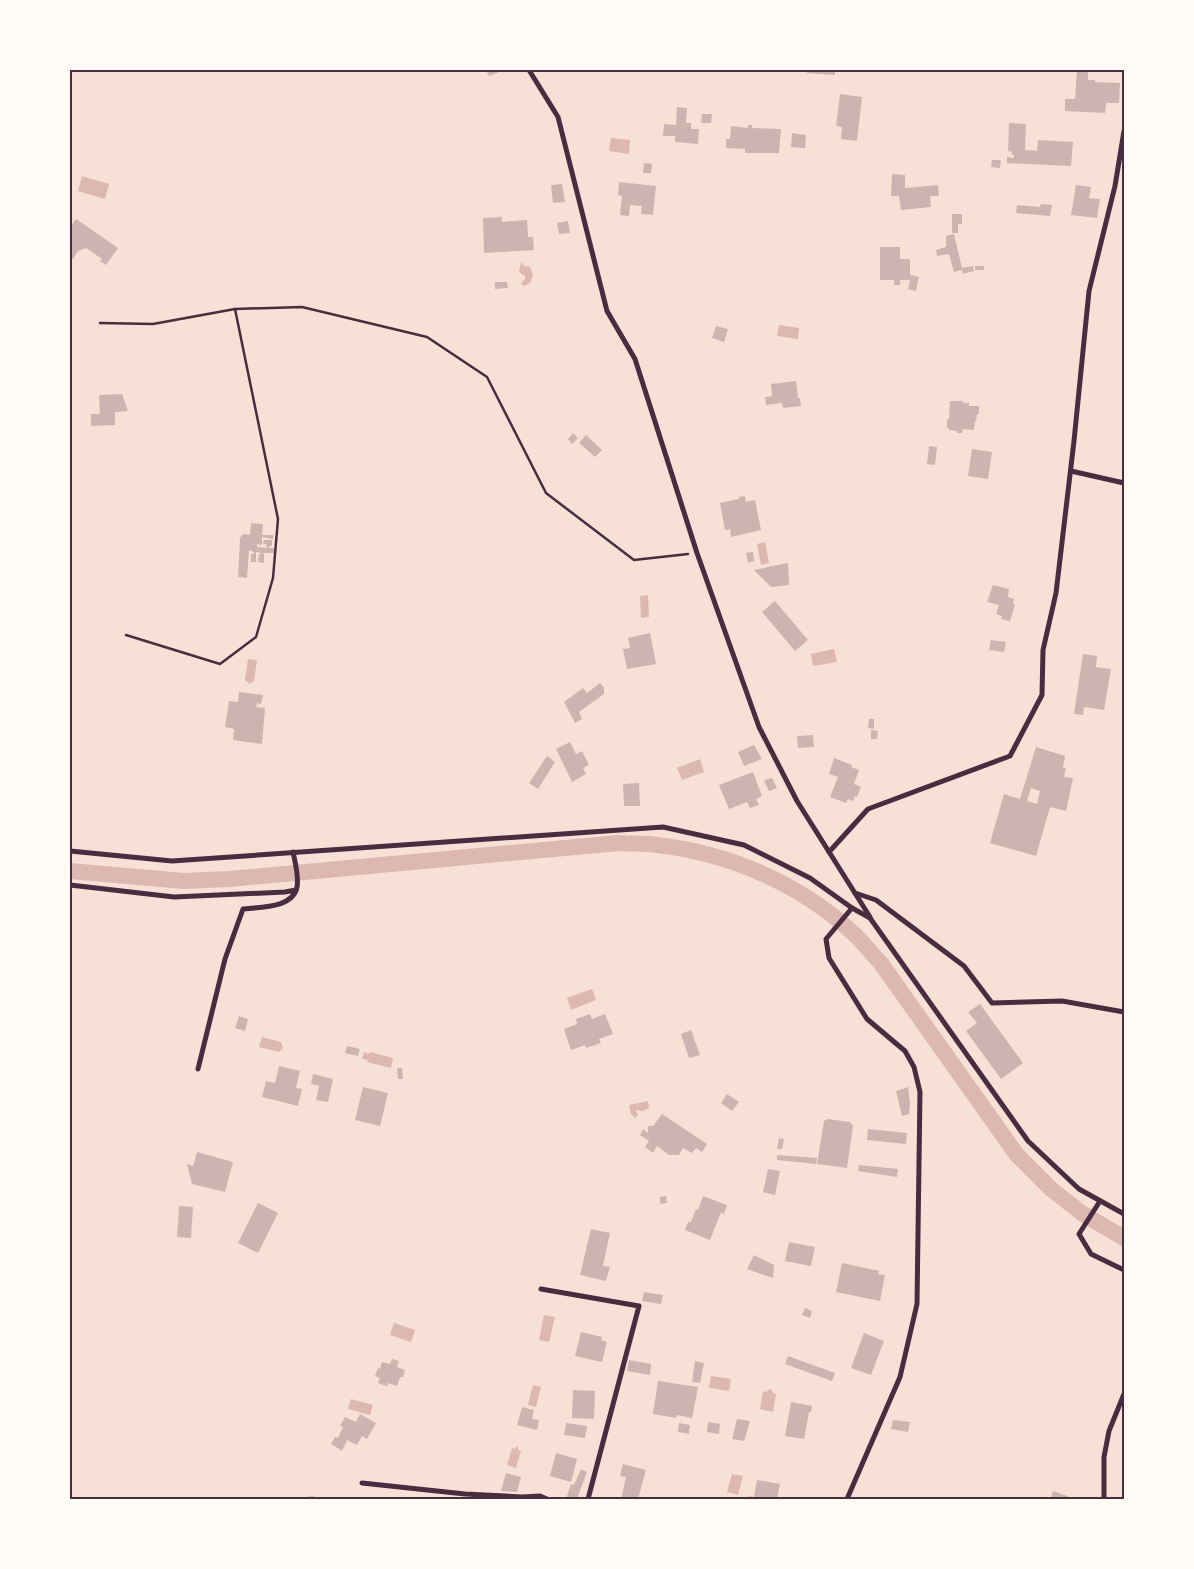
<svg xmlns="http://www.w3.org/2000/svg" width="1194" height="1569" viewBox="0 0 1194 1569" font-family="Cabin,sans-serif">
<rect width="100%" height="100%" fill="#f7e1d7"/>
<g fill="#dcb8b0">
<path d="M611,138L630,140L629,154L609,151Z"/>
<path d="M82,176L109,184L105,199L78,191Z"/>
<path d="M521,262L524,266L530,267L533,275L530,283L524,286L521,284L525,279V276L519,272Z"/>
<path d="M779,325L799,328L798,339L777,336Z"/>
<path d="M765,542L769,563L761,565L757,544Z"/>
<path d="M648,595L649,617L641,618L640,596Z"/>
<path d="M834,649L837,662L813,666L811,654Z"/>
<path d="M248,659L257,660L254,681L250,684L245,680Z"/>
<path d="M700,759L704,772L682,780L677,768Z"/>
<path d="M592,989L596,1000L571,1010L567,998Z"/>
<path d="M262,1037L281,1042L283,1048L279,1052L259,1047Z"/>
<path d="M364,1052L369,1054L370,1052L393,1058L391,1068L367,1062L368,1060L362,1059Z"/>
<path d="M648,1101L649,1108L643,1111L636,1110L638,1115L635,1118L631,1114L629,1105Z"/>
<path d="M544,1315L555,1317L549,1342L539,1340Z"/>
<path d="M394,1323L415,1330L411,1342L390,1335Z"/>
<path d="M711,1376L731,1379L729,1391L709,1388Z"/>
<path d="M533,1385L541,1387L536,1407L528,1405Z"/>
<path d="M769,1389H771L773,1393L776,1394L773,1412L760,1409L763,1391L766,1392Z"/>
<path d="M351,1399L373,1405L370,1415L348,1409Z"/>
<path d="M516,1446L518,1447V1450L521,1451L516,1468L507,1465L512,1448L515,1449Z"/>
<path d="M732,1474L743,1476L738,1495L727,1492Z"/>
</g>
<g fill="none" stroke-linecap="round" stroke-linejoin="round">
<path stroke="#dcb8b0" stroke-width="16" d="M70,871L184,881L229,879L619,843C632,844 645,843 657,845C729,853 801,884 854,934C863,942 871,953 880,962L1017,1155L1051,1189L1083,1214L1124,1238"/>
</g>
<g fill="#ccb4b1" fill-rule="evenodd">
<path d="M486,70H504L489,76Z"/>
<path d="M807,70H835V75L807,73Z"/>
<path d="M1077,70L1088,71V80H1095V82L1120,83L1119,103H1106L1105,113L1065,111V99H1075Z"/>
<path d="M840,94L862,97L857,141L841,139L842,127L836,126Z"/>
<path d="M677,107L687,108L686,123H691V129H699L698,144L675,142V136H663L664,124L676,125Z"/>
<path d="M702,114H712L711,123H701Z"/>
<path d="M1009,123L1026,124L1025,150L1037,151L1038,140L1073,142L1071,166L1007,163V157L1014,158V155H1012V152L1008,151Z"/>
<path d="M748,125H752V128L781,129L779,153H745V149L726,148V139H730L731,126L748,128Z"/>
<path d="M792,133L806,135L805,148L791,147Z"/>
<path d="M992,160H1001L1000,168L991,167Z"/>
<path d="M644,163L652,164L651,173H643Z"/>
<path d="M892,174L905,175V188L938,185L939,196H930L931,207L901,210L899,196H891Z"/>
<path d="M619,182L656,186L653,215L641,214L642,206L630,205L629,216L620,215L622,196L618,195Z"/>
<path d="M562,184L565,202L553,203L551,185Z"/>
<path d="M1076,185L1091,187L1089,198L1100,199L1097,218L1071,215Z"/>
<path d="M1041,204L1052,205L1050,216L1016,213L1017,205L1040,207Z"/>
<path d="M952,214H962V224H958V233H952Z"/>
<path d="M502,217V222L527,220L528,237H533L534,250L484,253L483,218Z"/>
<path d="M76,219L118,248L106,265L100,261L102,259L86,248L78,251L73,259L70,257V227Z"/>
<path d="M568,221L570,233L559,234L557,223Z"/>
<path d="M954,234L962,268L973,266L974,271L963,274L962,270L954,272L949,254L937,256L936,250L946,247V236Z"/>
<path d="M880,247H900V259H910V275L919,277L916,291L908,289L910,280H900V285H894V280H880Z"/>
<rect x="975" y="266" width="9" height="4"/>
<path d="M495,282H507L508,288L495,289Z"/>
<path d="M716,326L728,329L724,342L712,338Z"/>
<path d="M796,381L798,398H800L801,406L783,408L782,403L766,405L765,397L772,396L771,384Z"/>
<path d="M122,394L128,411L115,412V425L91,426V414H100L99,395Z"/>
<path d="M950,401H963V403H969V406H979V414H977L976,421H975L974,430L963,429L962,433H957V431L949,430V428H947V419H949Z"/>
<path d="M573,433L578,438L572,444L568,439Z"/>
<path d="M586,435L602,450L595,457L579,443Z"/>
<path d="M929,446L937,447L935,465L927,464Z"/>
<path d="M972,449L992,452L988,479L968,476Z"/>
<path d="M745,496L746,502L755,500L761,530L731,537L730,529L725,530L720,503L739,499V497Z"/>
<path d="M251,523L263,524L262,535H273V539L262,537V545L257,544V547L267,548L266,544H263L264,540H272V546H269V548H274V553H263L264,555V563L258,562L259,554H261V553L256,552V562H251V554H254V552L249,550L247,578L238,577L240,538L243,534L250,535Z"/>
<path d="M753,552L754,561L748,563L746,553Z"/>
<path d="M788,563L789,585L771,587L754,570Z"/>
<path d="M993,585L1009,589L1008,597L1014,599L1013,604L1015,605L1010,621L1001,619L1002,616L996,614L999,605L987,602Z"/>
<path d="M775,601L808,640L795,651L762,612Z"/>
<path d="M650,633L656,664L627,669L623,649L630,648L628,638Z"/>
<path d="M991,640L1006,642L1004,652L989,650Z"/>
<path d="M1083,654L1097,656L1096,667L1111,669L1104,710L1084,707L1083,715L1074,714Z"/>
<path d="M600,683L604,688V694L579,712L582,719L575,723L564,702L583,688L587,693Z"/>
<path d="M239,692L263,695L261,704L257,703L256,707L265,708L262,744L233,740L234,729L225,727L229,701L238,702Z"/>
<path d="M869,719H874V729L868,728Z"/>
<path d="M871,730L878,731L877,739H871Z"/>
<path d="M813,735L814,747L798,748L797,736Z"/>
<path d="M570,742L576,754L582,751L589,765L583,768L586,774L572,782L556,749Z"/>
<path d="M754,745L762,759L744,766L738,752Z"/>
<path d="M1036,747L1065,756L1063,768H1066L1064,777L1073,778L1066,811L1050,807L1036,856L990,843L1004,794L1020,799ZM1031,788L1040,791L1037,804L1027,801Z"/>
<path d="M547,756L555,762L538,789L529,783Z"/>
<path d="M834,758L852,765L851,767L859,770L854,784L861,787L857,797L855,796L853,801L848,799L846,803L830,797L838,777L829,774Z"/>
<path d="M753,772L762,796L756,799L759,805L750,808L747,802L729,809L719,785Z"/>
<path d="M772,778L777,788L769,791L764,780Z"/>
<path d="M639,783L640,806H624L623,784Z"/>
<path d="M980,1004L1023,1063L1001,1079L966,1031L977,1023L968,1012Z"/>
<path d="M590,1014L592,1019L605,1014L613,1034L599,1039L601,1043L586,1048L585,1045L571,1050L564,1029L577,1024L576,1019Z"/>
<path d="M239,1016L248,1019L245,1031L235,1028Z"/>
<path d="M691,1030L700,1055L689,1058L681,1034Z"/>
<path d="M347,1046L360,1049L358,1056L345,1053Z"/>
<path d="M279,1066L300,1071L296,1088L302,1089L298,1106L262,1097L266,1081L275,1083Z"/>
<path d="M397,1068H402L403,1079H398Z"/>
<path d="M313,1074L333,1079L328,1102L316,1100L319,1086L311,1084Z"/>
<path d="M363,1087L388,1093L380,1126L355,1120Z"/>
<path d="M908,1087L910,1103L909,1114L902,1116L896,1091Z"/>
<path d="M727,1094L739,1102L732,1111L721,1103Z"/>
<path d="M662,1114L707,1144L702,1152L696,1148L692,1153L683,1148L679,1155H669L657,1146L653,1153L645,1147L649,1141L640,1135L643,1129L648,1133V1126H653Z"/>
<path d="M828,1119L850,1122L853,1126L847,1168L817,1164L824,1121Z"/>
<path d="M868,1129L907,1133L906,1144L867,1140Z"/>
<path d="M779,1138L784,1139L782,1149H777Z"/>
<path d="M197,1152L233,1162L225,1192L192,1184L187,1164L193,1166Z"/>
<path d="M777,1155L817,1158L816,1164L777,1160Z"/>
<path d="M859,1165L898,1169L897,1177L858,1171Z"/>
<path d="M768,1169L780,1171L775,1195L763,1192Z"/>
<path d="M666,1196L667,1203L660,1204V1197Z"/>
<path d="M703,1196L727,1205L724,1214L721,1212L710,1240L685,1230L688,1222H691L696,1209L698,1210Z"/>
<path d="M258,1203L278,1213L258,1253L238,1243Z"/>
<path d="M179,1206L193,1207L191,1238L177,1237Z"/>
<path d="M591,1229L610,1233L603,1266L610,1267L606,1281L580,1275Z"/>
<path d="M789,1242L815,1247L811,1266L785,1261Z"/>
<path d="M754,1255L774,1265L773,1278L747,1269Z"/>
<path d="M842,1263L879,1271L878,1274L885,1275L880,1301L836,1292Z"/>
<path d="M644,1292L663,1295L661,1304L642,1301Z"/>
<path d="M805,1308L812,1311L810,1318L802,1315Z"/>
<path d="M581,1332L602,1337L601,1340L607,1342L602,1362L575,1356Z"/>
<path d="M864,1333L884,1341L871,1375L851,1368Z"/>
<path d="M788,1356L835,1373L832,1381L785,1364Z"/>
<path d="M392,1359L399,1361L397,1367L405,1370L403,1377H400L397,1386L388,1383L387,1386L378,1383L380,1378L375,1376L378,1368L380,1369L382,1362L390,1364Z"/>
<path d="M629,1360L651,1364L650,1375L627,1371Z"/>
<path d="M695,1361L704,1363L700,1383L692,1382Z"/>
<path d="M658,1381L698,1387L692,1418L677,1415L676,1418L653,1414Z"/>
<path d="M573,1390L595,1391L594,1419L572,1418Z"/>
<path d="M791,1402L812,1406L811,1412H809L804,1439L785,1436Z"/>
<path d="M522,1407L534,1410L532,1419L539,1420L537,1430L517,1425Z"/>
<path d="M360,1414L376,1423L367,1439L362,1436L357,1445L347,1440L342,1451L331,1444L335,1437L338,1438L343,1427L340,1426L345,1417L356,1422Z"/>
<path d="M737,1419L750,1421L744,1441L732,1439Z"/>
<path d="M893,1420L910,1422L908,1432L891,1429Z"/>
<path d="M708,1422L720,1424L719,1434L707,1432Z"/>
<path d="M566,1423L587,1426L585,1438L564,1435Z"/>
<path d="M679,1423L690,1425L689,1434L678,1432Z"/>
<path d="M556,1453L577,1459L571,1482L550,1476Z"/>
<path d="M623,1464L646,1470L638,1499H621L626,1477L620,1476Z"/>
<path d="M581,1469L587,1472L577,1499H566L571,1484L574,1485Z"/>
<path d="M506,1473L521,1477L517,1492L501,1491Z"/>
<path d="M757,1480L780,1484L777,1499H748L749,1496L754,1497Z"/>
<path d="M1053,1491L1070,1497L1069,1499H1050Z"/>
<path d="M312,1496L322,1499H301L305,1497Z"/>
</g>
<g fill="none" stroke-linecap="round" stroke-linejoin="round">
<g stroke="#4a2c40" stroke-width="2.5">
<path d="M100,323L153,324L235,309L302,307L427,337L487,377L546,493L634,560L688,554"/>
<path d="M126,635L220,664L256,637L273,578L278,519L235,309"/>
</g>
<g stroke="#4a2c40" stroke-width="5">
<path d="M529,70L558,117L607,311L635,359L697,553L759,727L797,801L870,917"/>
<path d="M1071,471L1124,483"/>
<path d="M70,851L172,861L663,827L744,845L810,878L852,908L870,918L1028,1141L1079,1189L1124,1214"/>
<path d="M829,852L868,809L1010,756L1042,695L1043,650L1056,593L1074,441L1089,291L1115,186L1124,131"/>
<path d="M70,885L174,897L285,892L296,890"/>
<path d="M855,893L876,900L964,966L992,1003L1062,1001L1124,1012"/>
<path d="M198,1069L225,959L243,909C261,907 293,908 297,887C299,876 295,862 293,852"/>
<path d="M1100,1201L1079,1234L1091,1254L1124,1270"/>
<path d="M541,1289L639,1306L588,1499"/>
<path d="M362,1483L465,1494L522,1497L540,1496L547,1499"/>
<path d="M847,1499L900,1377L917,1304L920,1092L914,1067L905,1051L867,1019L829,958L826,939L852,908"/>
<path d="M1104,1499V1457L1109,1431L1124,1394"/>
</g>
</g>
<rect width="1194" height="1569" fill="none" stroke="#fffaf5" stroke-width="142"/>
<rect x="71" y="71" width="1052" height="1427" fill="none" stroke="#4a2c40" stroke-width="2"/>
</svg>
